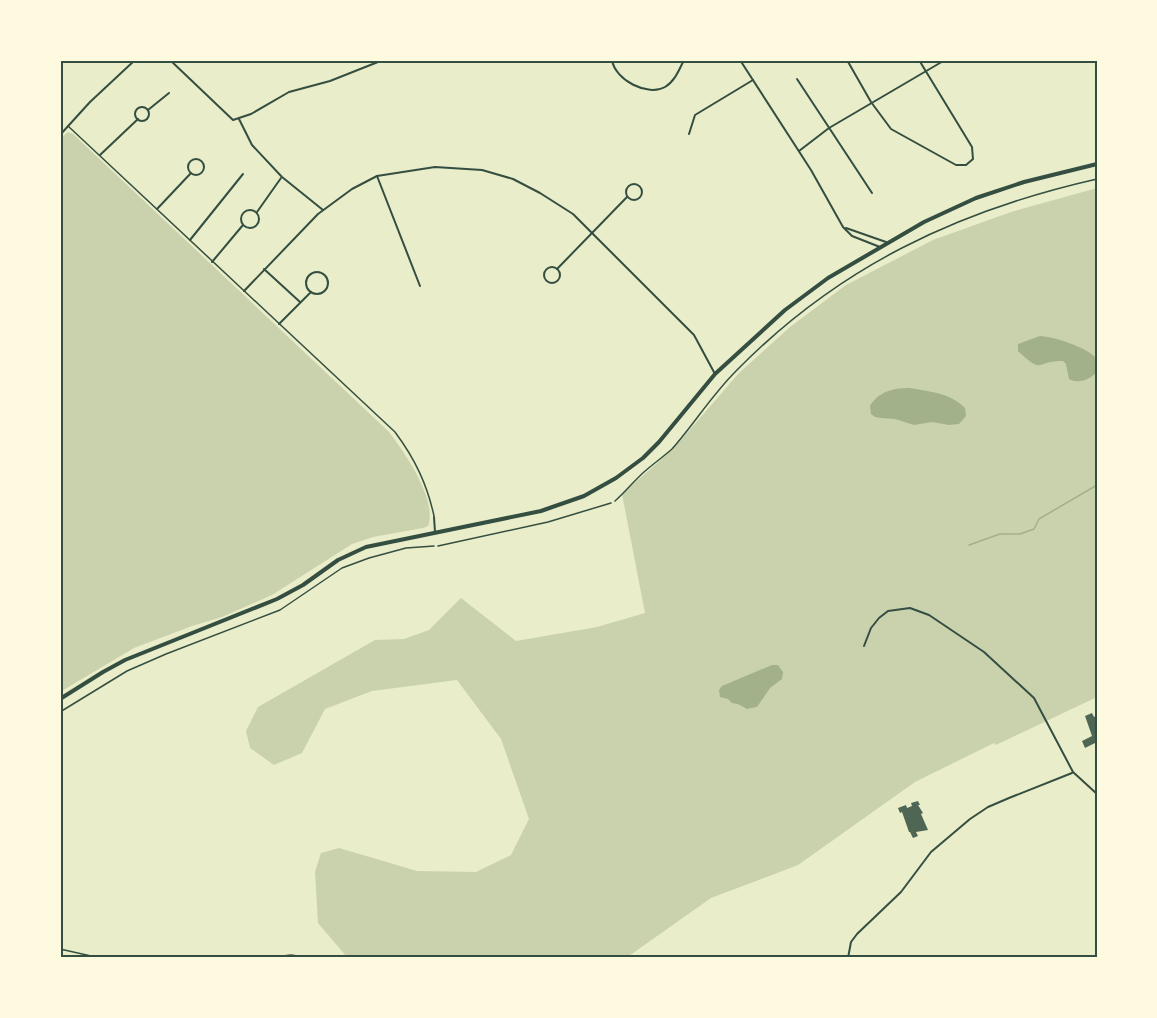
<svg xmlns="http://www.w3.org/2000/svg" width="1157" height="1018" viewBox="0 0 1157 1018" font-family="Mulish,sans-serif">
<rect width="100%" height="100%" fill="#e9edc9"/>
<g fill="#cad2ad">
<path d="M68,132L73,134L388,431C404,451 438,500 428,526L423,528L373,537L352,544L272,595L222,617L192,626L134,648L60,692V139Z"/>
<path d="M1097,188V697L996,745L994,743L915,782L798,865L711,898L626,958H353L346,956L318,923L315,872L321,853L339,848L417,871L476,872L511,855L529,819L501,739L457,680L372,691L325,709L302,753L274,765L250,748L246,731L258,707L375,640L404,639L429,630L461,598L516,641L597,627L645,613L622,494L673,449L739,373L790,327L846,285L933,240L1011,212Z"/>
</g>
<g fill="#a3b18a">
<path d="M1040,336C1055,337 1087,347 1097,359L1096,373C1089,380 1078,384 1069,379L1066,364L1063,361C1036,360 1044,376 1018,351V344Z"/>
<path d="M909,388C927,391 951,393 965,408L966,416L959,424L949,425L932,422L914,425L895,419L881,418L875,417L871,414L870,406C878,392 893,388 909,388Z"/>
<path d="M772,665H778L783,672L782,679L770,688L757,707L747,709L738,704L732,703L728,699L720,697L719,690L722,686Z"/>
</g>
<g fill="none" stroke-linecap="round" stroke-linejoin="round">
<path stroke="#a3b18a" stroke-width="1.5" d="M969,545L1000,534H1020L1034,529L1039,519L1097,485"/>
</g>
<g fill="#4f6655">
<path d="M1092,713L1094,717L1097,715V742L1085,748L1082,741L1092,736L1085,716Z"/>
<path d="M918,801L920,805H918L923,813L921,814L928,830L916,832L918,836L913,838L910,832H909L902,812L900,813L898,808L906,805L907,808L912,806L911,803Z"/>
</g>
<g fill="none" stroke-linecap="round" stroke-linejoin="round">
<g stroke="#344e41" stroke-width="1.5">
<path d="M615,501C625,492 634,481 644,472C653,464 663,457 672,449C694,424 712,395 736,371C838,267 956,211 1097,179"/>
<path d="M60,712L127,671L166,654L280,610L342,568L369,558L406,548L434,546"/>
<path d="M60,949L100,958"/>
<path d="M266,958L291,955L310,958"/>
</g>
<g stroke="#344e41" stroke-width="1.5">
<path d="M68,126L395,432C415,459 427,484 434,516"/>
<path d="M438,546L548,522L611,503"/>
</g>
<g stroke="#344e41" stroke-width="2">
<path d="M170,60L233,120L251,114L289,92L330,81L383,60"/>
<path d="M612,60C615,80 648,97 665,87C675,81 679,70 684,60"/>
<path d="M740,60L811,170L843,227L852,236L880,247"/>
<path d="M847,60L871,102L891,129L956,165H966L973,159L972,147L919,60"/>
<path d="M797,79L872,193"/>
<circle cx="142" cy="114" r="7"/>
<path d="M148,110L169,93"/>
<path d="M239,119L252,145L282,177L323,210"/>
<path d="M689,134L695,115L753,80"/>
<path d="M60,135L90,102L135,60"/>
<path d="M799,151L829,128L945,60"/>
<path d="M100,155L138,119"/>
<circle cx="196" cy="167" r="8"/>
<path d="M377,176L420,286"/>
<circle cx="634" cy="192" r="8"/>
<path d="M157,209L191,173"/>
<circle cx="250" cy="219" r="9"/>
<path d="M257,212L281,178"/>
<path d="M846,228L886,242"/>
<path d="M190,240L243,174"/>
<path d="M212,262L243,225"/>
<circle cx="552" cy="275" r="8"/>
<path d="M264,269L300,302"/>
<path d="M557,269L627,197"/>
<circle cx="317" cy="283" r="11"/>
<path d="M244,291L318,214L352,189L377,176L435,167L482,170L513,179L540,193L573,214L694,335L715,374"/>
<path d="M279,324L311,292"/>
<path d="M434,517L435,532"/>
<path d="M864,646L871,628L879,618L888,611L910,608L929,615L984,652L1034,698L1073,772L1097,794"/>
<path d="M848,958L851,942L857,934L901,892L931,852L970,819L988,807L1009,798L1072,773"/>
</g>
<path stroke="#344e41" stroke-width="4" d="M60,699L103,672L125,660L277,599L303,585L338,560L366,547L541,511L584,496L616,478L643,458L659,442L715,374L785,310L828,278L924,222L976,198L1024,182L1097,164"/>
</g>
<rect width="1157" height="1018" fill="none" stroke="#fefae0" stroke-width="123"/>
<rect x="62" y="62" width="1034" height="894" fill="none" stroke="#344e41" stroke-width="2"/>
</svg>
